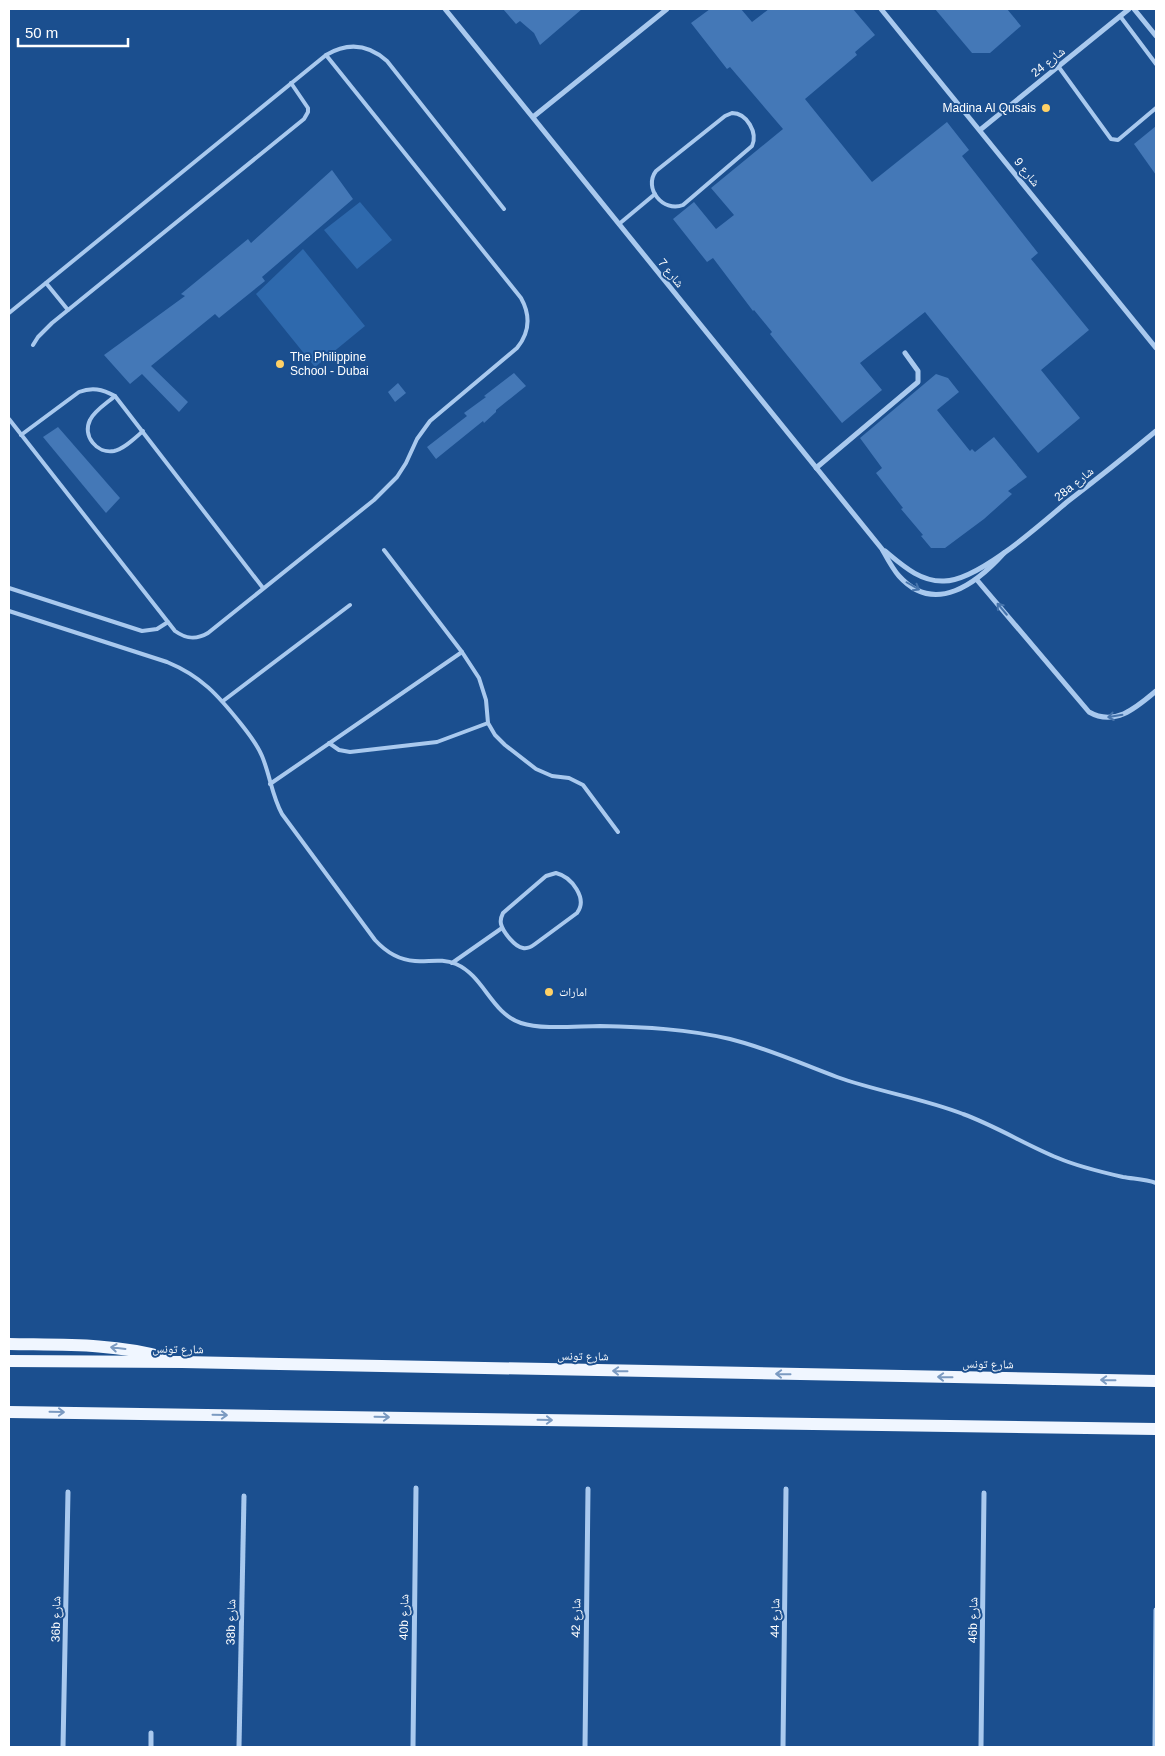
<svg xmlns="http://www.w3.org/2000/svg" width="1165" height="1756" viewBox="0 0 1165 1756" font-family="Helvetica,'Noto Naskh Arabic',sans-serif">
<rect width="100%" height="100%" fill="#1b4f8f"/>
<g fill="#2e69ad">
<path d="M360,202L392,240L357,269L324,230Z"/>
<path d="M303,249L365,326L315,367L256,294Z"/>
</g>
<g fill="#4478b7">
<path d="M503,9H582L540,45L534,33L520,21L516,24Z"/>
<path d="M710,9H741L752,22L769,9H853L875,35L855,52L857,55L805,99L872,182L947,122L969,150L962,156L1038,253L1031,259L1089,330L1041,370L1080,418L1038,453L925,312L860,363L882,390L842,423L770,334L772,332L754,310L753,311L713,258L707,262L673,219L694,202L716,229L734,215L711,188L783,129L730,67L727,69L691,23Z"/>
<path d="M935,9H1007L1021,26L990,53H972Z"/>
<path d="M1156,126V175L1134,144Z"/>
<path d="M332,170L353,199L262,277L265,281L219,318L215,314L151,366L188,402L179,412L142,374L130,384L104,355L185,296L181,294L248,239L251,243Z"/>
<path d="M514,373L526,386L496,410V412L484,423L483,421L436,459L427,447L467,416L464,413L486,397L484,396Z"/>
<path d="M936,374L948,378L959,392L937,410L970,451L972,449L975,452L994,437L1027,477L1008,491L1012,494L984,519L945,548H931L921,536L923,535L901,509L903,508L876,473L882,468L860,438Z"/>
<path d="M398,383L406,393L395,402L388,392Z"/>
<path d="M58,427L120,498L106,513L43,437Z"/>
</g>
<g fill="none" stroke-linecap="round" stroke-linejoin="round">
<g stroke="#a9c9ee" stroke-width="4">
<path d="M1120,16L1156,64"/>
<path d="M1058,66L1111,139L1118,140L1156,108"/>
<path d="M732,113C747,113 758,133 752,146L683,205C663,213 643,188 656,171L725,116Z"/>
<path d="M619,224L655,194"/>
<path d="M46,283L68,310"/>
<path d="M9,313L326,55C348,42 368,44 387,61L504,209"/>
<path d="M33,345L38,337L52,323L304,119L308,112V108L291,83"/>
<path d="M115,396C107,403 94,411 90,420C82,436 97,454 114,451C124,449 135,438 143,431"/>
<path d="M9,419L175,631C186,639 196,640 208,633L374,500L397,477L406,463L417,439L430,421L517,348C530,332 531,316 521,298L326,55"/>
<path d="M21,435L79,392C92,387 102,389 115,396L263,588"/>
<path d="M384,550L462,652L479,678L486,700L488,723L495,735L505,745L536,769L552,776L569,778L583,785L618,832"/>
<path d="M9,588L142,631L157,629L168,622"/>
<path d="M9,611L167,662C201,676 218,695 241,724C249,734 257,744 262,756C270,775 272,796 282,814L375,940C386,952 398,960 415,961C429,962 442,958 456,964C484,976 491,1013 521,1023C542,1030 578,1026 600,1026C645,1027 687,1029 730,1039C767,1048 802,1064 837,1077C879,1092 922,1098 963,1114C996,1126 1026,1145 1058,1158C1079,1167 1101,1172 1123,1177C1134,1179 1145,1179 1156,1183"/>
<path d="M223,701L350,605"/>
<path d="M329,743L339,750L350,752L437,742L488,723"/>
<path d="M270,784L462,652"/>
<path d="M556,873C572,877 588,899 577,913L535,944C531,947 527,949 523,948C515,947 503,932 501,924C500,920 501,917 503,913L546,876Z"/>
<path d="M452,963L502,928"/>
</g>
<g stroke="#a9c9ee" stroke-width="5">
<path d="M445,9L882,549C887,558 892,568 899,576C935,616 977,583 1004,553"/>
<path d="M881,9L1156,348"/>
<path d="M1134,9L1156,36"/>
<path d="M533,117L667,9"/>
<path d="M980,130L1129,9"/>
<path d="M816,468L918,382V371L905,353"/>
<path d="M885,551C902,565 920,582 944,581C978,581 1041,524 1067,502C1097,479 1127,455 1156,431"/>
<path d="M977,580L1089,712C1115,727 1137,707 1156,691"/>
<path d="M151,1733V1747"/>
<path d="M63,1747L68,1492"/>
<path d="M239,1747L244,1496"/>
<path d="M413,1747L416,1488"/>
<path d="M585,1747L588,1489"/>
<path d="M783,1747L786,1489"/>
<path d="M981,1747L984,1493"/>
<path d="M1155,1747L1156,1610"/>
</g>
<g stroke="#f0f6ff" stroke-width="12">
<path d="M9,1344C60,1345 113,1343 163,1357"/>
<path d="M9,1361L182,1362L1156,1381"/>
<path d="M9,1412L1156,1429"/>
</g>
</g>
<defs><path id="oneway-shaft" d="M-6 0H5M1.5-3L5.5 0L1.5 3" fill="none" stroke-width="1.6" stroke-linecap="round" stroke-linejoin="round" transform="scale(1.25)"/></defs>
<g stroke="#4674ac">
<use href="#oneway-shaft" transform="translate(913 586) rotate(30)"/>
<use href="#oneway-shaft" transform="translate(1002 609) rotate(-130)"/>
<use href="#oneway-shaft" transform="translate(1115 716) rotate(171)"/>
</g>
<g stroke="#7b9ac1">
<use href="#oneway-shaft" transform="translate(118 1348) rotate(-173)"/>
<use href="#oneway-shaft" transform="translate(620 1371) rotate(-179)"/>
<use href="#oneway-shaft" transform="translate(783 1374) rotate(-179)"/>
<use href="#oneway-shaft" transform="translate(945 1377) rotate(-179)"/>
<use href="#oneway-shaft" transform="translate(1108 1380) rotate(-179)"/>
<use href="#oneway-shaft" transform="translate(57 1412) rotate(1)"/>
<use href="#oneway-shaft" transform="translate(220 1415) rotate(1)"/>
<use href="#oneway-shaft" transform="translate(382 1417) rotate(1)"/>
<use href="#oneway-shaft" transform="translate(545 1420) rotate(1)"/>
</g>
<g fill="#ffd166" stroke="#1b4f8f" stroke-width="2">
<circle cx="1046" cy="108" r="5"/>
<circle cx="280" cy="364" r="5"/>
<circle cx="549" cy="992" r="5"/>
</g>
<g text-anchor="middle" dominant-baseline="central" stroke-width="4" stroke-linejoin="round" paint-order="stroke">
<g font-size="12" fill="#fff" stroke="#1b4f8f">
<text transform="translate(1048 62) rotate(-39)">شارع 24</text>
<text transform="translate(1027 172) rotate(51)">شارع 9</text>
<text transform="translate(671 273) rotate(51)">شارع 7</text>
<text transform="translate(1074 484) rotate(-39)">28a شارع</text>
<text transform="translate(178 1349) rotate(1)">شارع تونس</text>
<text transform="translate(583 1356) rotate(1)">شارع تونس</text>
<text transform="translate(988 1364) rotate(1)">شارع تونس</text>
<text transform="translate(404 1617) rotate(-89)">40b شارع</text>
<text transform="translate(576 1618) rotate(-89)">شارع 42</text>
<text transform="translate(775 1618) rotate(-89)">شارع 44</text>
<text transform="translate(56 1619) rotate(-89)">36b شارع</text>
<text transform="translate(973 1620) rotate(-89)">46b شارع</text>
<text transform="translate(231 1622) rotate(-89)">38b شارع</text>
</g>
<g font-size="12" fill="#fff" stroke="#1b4f8f" text-anchor="start">
<text x="1036" y="108" text-anchor="end">Madina Al Qusais</text>
<text x="290" y="357">The Philippine<tspan x="290" dy="14">School - Dubai</tspan></text>
<text x="559" y="992">امارات</text>
</g>
</g>
<rect width="1165" height="1756" fill="none" stroke="#ffffff" stroke-width="20"/>
<path d="M18 38v8h110v-8" fill="none" stroke="#ffffff" stroke-width="2.5"/>
<text x="25" y="38" font-size="15" fill="#ffffff" stroke="#1b4f8f" stroke-width="4" paint-order="stroke">50 m</text>
</svg>
